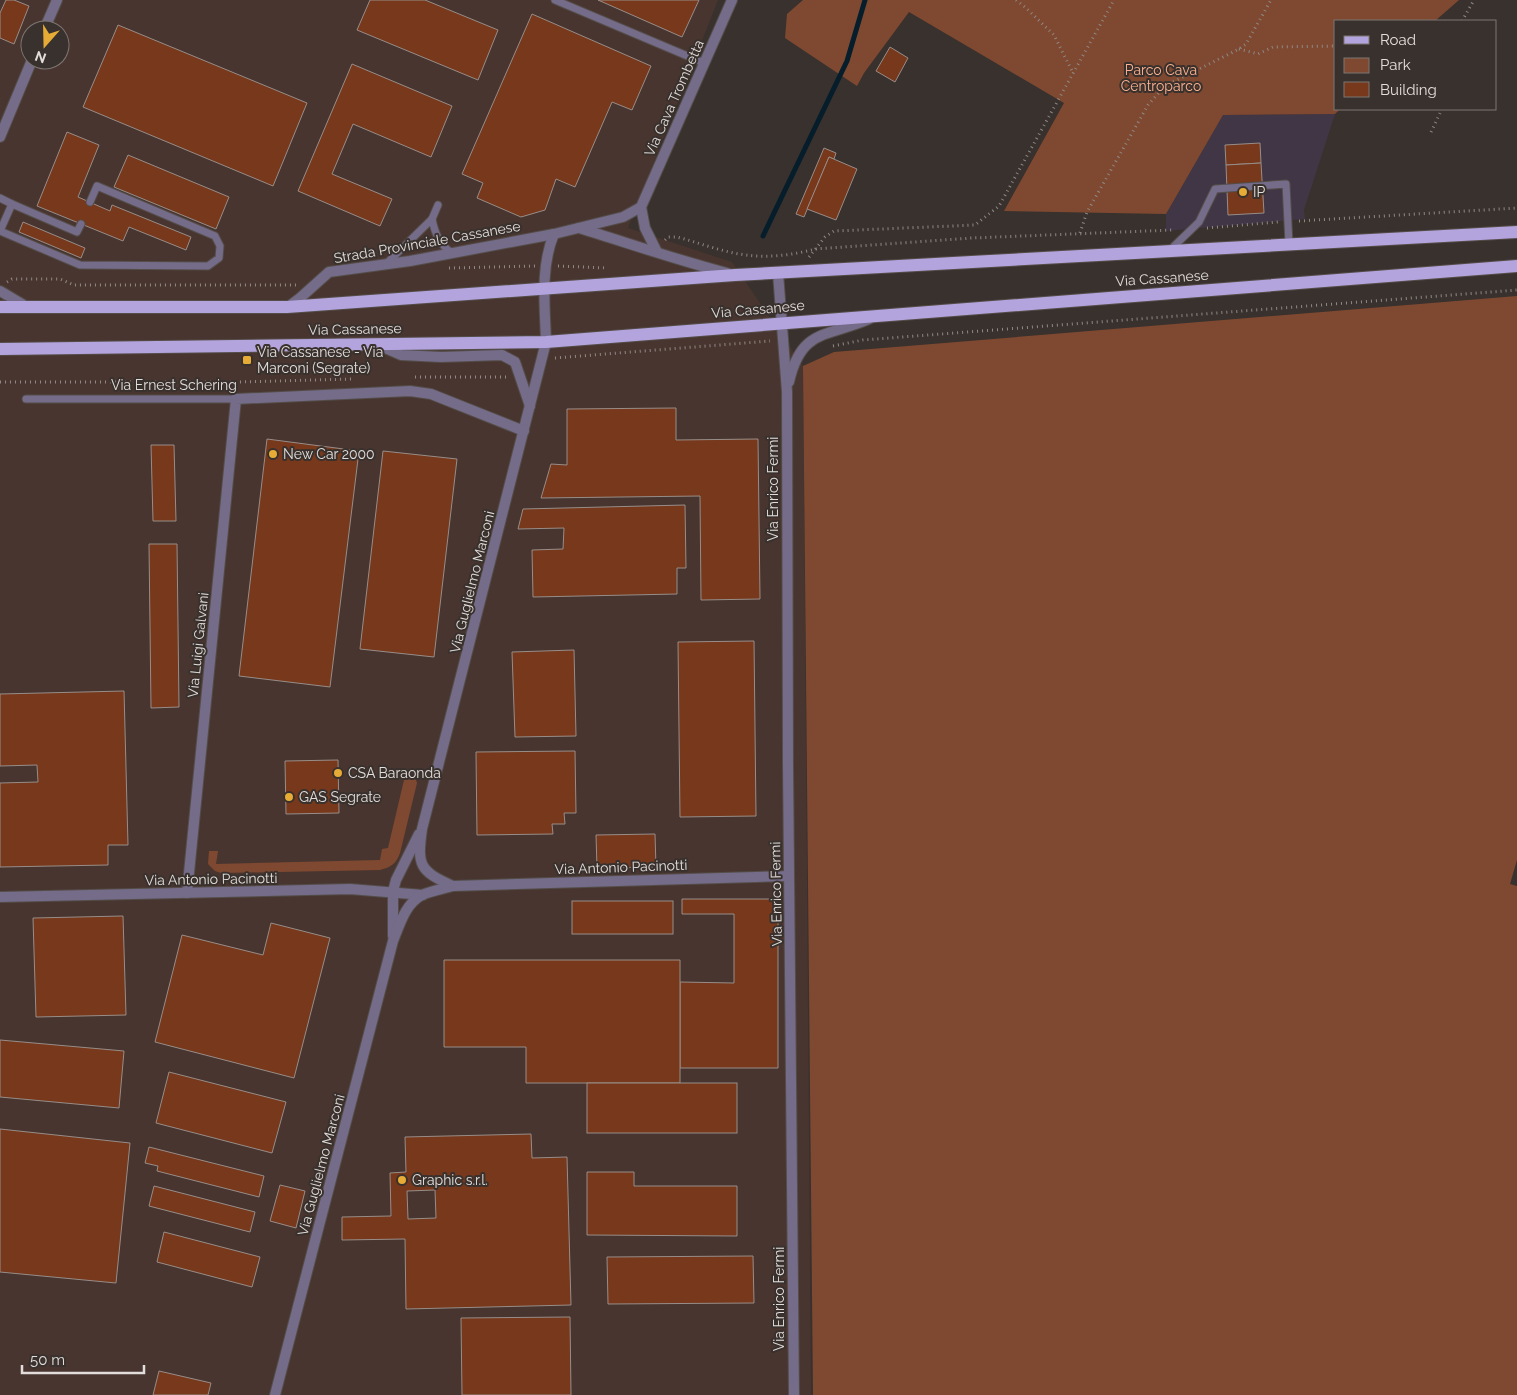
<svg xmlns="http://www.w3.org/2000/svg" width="1517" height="1395" viewBox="0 0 1517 1395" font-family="Raleway,sans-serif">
<rect width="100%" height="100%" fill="#39312d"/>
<path fill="#413645" d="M1335,114L1304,210L1305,219L1166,231V214L1223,115Z"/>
<path fill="#49352f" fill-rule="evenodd" d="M0,0H718L628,228L732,262L803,366L811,1395H0ZM30,30H60V60H30Z"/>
<g fill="#7f4931">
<path d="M803,0H1459L1435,21H1336V109H1340L1335,114L1223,115L1166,214L1004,211L1064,103L909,12L864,73L857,86L785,38L787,14Z"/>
<path d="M1517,296V860L1510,884L1517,886V1395H813L803,366L834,352Z"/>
<path d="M411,777L416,780L417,783L400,853C396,864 391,867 380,870L221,873L215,871L208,864L209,851H218L216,864L380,860L382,849L388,848L404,780Z"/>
</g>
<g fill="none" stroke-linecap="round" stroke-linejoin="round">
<path stroke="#061e2b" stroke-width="5" d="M763,236L847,61L865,0"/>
</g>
<g fill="#77381b" stroke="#978d89" fill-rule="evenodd">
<path d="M6,0H14L29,6L14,44L0,38V13Z"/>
<path d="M370,0H425L498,30L478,80L357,30Z"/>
<path d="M598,0H699L682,37Z"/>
<path d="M532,14L651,66L632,110L612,102L575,187L556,179L545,210L521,217L477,198L483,183L462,174Z"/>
<path d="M118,25L307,103L273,186L83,107Z"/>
<path d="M890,47L908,58L895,82L876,71Z"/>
<path d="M352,64L452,106L431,157L353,124L332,174L392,199L380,226L298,191Z"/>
<path d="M67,132L99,145L78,197L110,211L112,205L191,237L186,250L129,227L123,241L37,206Z"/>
<path d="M1260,143L1261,163L1226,165L1225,145Z"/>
<path d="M824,148L836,153L834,159L829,157L804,217L796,214Z"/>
<path d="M128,155L229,197L216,229L114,187Z"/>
<path d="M829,157L857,169L836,220L807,209Z"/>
<path d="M1261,163L1264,213L1228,215L1226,165Z"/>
<path d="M23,222L85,248L81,258L19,232Z"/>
<path d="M676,408V440L758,439L760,599L701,600L700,496L541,498L551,464L567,465V409Z"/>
<path d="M267,439L359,451L330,687L239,676Z"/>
<path d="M151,445H174L176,521H153Z"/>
<path d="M383,451L457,459L434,657L360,649Z"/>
<path d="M685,505L686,568H677V594L533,597L532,550L563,549L564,528L518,529L523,509Z"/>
<path d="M149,544H177L179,707L151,708Z"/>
<path d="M754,641L756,816L680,817L678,642Z"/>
<path d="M574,650L576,736L515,737L512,652Z"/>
<path d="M124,691L128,845H108V865L0,867V783L38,782L37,765L0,766V694Z"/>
<path d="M575,751L576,813H564L565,824H552L553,834L477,835L476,752Z"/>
<path d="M338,760L339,813L286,814L285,761Z"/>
<path d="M655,834L656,867L597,868L596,835Z"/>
<path d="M682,899H778V1068H680V982L734,983V914H682Z"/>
<rect x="572" y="901" width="101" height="33"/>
<path d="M123,916L126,1015L36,1017L33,918Z"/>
<path d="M271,923L330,938L294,1078L155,1042L182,935L263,955Z"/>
<path d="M444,960H680V1083H526V1047H444Z"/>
<path d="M0,1040L124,1051L119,1108L0,1097Z"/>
<path d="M169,1072L286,1102L272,1153L156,1123Z"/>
<rect x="587" y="1083" width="150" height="50"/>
<path d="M0,1129L130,1143L116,1283L0,1272Z"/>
<path d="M531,1134L532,1158L567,1157L571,1305L406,1309L405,1239L342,1240V1217L391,1216L390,1173L406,1172L405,1137ZM435,1190L436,1218L408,1219L407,1191Z"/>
<path d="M149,1147L264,1176L259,1197L157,1171L158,1166L145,1163Z"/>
<path d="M587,1172H634V1186H737V1236L587,1235Z"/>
<path d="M280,1185L305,1191L296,1228L270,1221Z"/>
<path d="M154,1186L255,1212L250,1232L149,1206Z"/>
<path d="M164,1232L260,1257L252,1287L157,1262Z"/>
<path d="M753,1256L754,1303L608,1304L607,1257Z"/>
<path d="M570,1317L571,1395H462L461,1318Z"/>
<path d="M159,1371L211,1383L208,1395H153Z"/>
</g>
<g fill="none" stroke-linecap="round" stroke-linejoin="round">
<defs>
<g id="lane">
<path d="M555,0L704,63"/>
<path d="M0,198L12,204"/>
<path d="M432,219C435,234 440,245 452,253"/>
<path d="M81,224L77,232L12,204L0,231L80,265L208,266L219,258L220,246L215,236L97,186L90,202"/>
<path d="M1169,251L1199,222L1215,189L1286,184L1289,244"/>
<path d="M386,264L432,219L438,205"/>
<path d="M26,399H236"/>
</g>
<g id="street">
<path d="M44,30L57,0"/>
<path d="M0,137L32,60"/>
<path d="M579,228C628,243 677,260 727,273"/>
<path d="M657,252L645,228L641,207L732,0"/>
<path d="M778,273L787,392L788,765L794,1395"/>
<path d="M0,291L27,307"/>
<path d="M288,307L300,298L329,272L410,261L554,234L623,217L641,207"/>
<path d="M378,345L401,355L441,357L502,355L515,362L530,406"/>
<path d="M789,382C801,328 828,337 869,319"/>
<path d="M453,886C419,871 417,865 422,829L546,342C545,307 540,267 554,234"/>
<path d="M187,893L236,399L410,391L431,394L524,431"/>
<path d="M0,897L350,889L423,895"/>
<path d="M393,936V891L396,880L419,834"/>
<path d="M275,1395L393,941C400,924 405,904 422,895C431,891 443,889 453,886L789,876"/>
</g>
<g id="primary">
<path d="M0,307H287L735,275L1517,232"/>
<path d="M0,349L546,342L1517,266"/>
</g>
</defs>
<use href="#lane" stroke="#544d49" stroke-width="9"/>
<use href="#street" stroke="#544d49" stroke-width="12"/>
<use href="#primary" stroke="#544d49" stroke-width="14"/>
<g stroke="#8f8885" stroke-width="3" stroke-dasharray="1 4" stroke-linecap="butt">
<path d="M1016,0L1025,7L1054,35L1073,73"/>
<path d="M1462,21L1474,0"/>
<path d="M1239,49L1258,54L1273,47L1336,46"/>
<path d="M1431,132L1442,109"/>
<path d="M1299,221L1517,208"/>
<path d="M1207,228L1278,222"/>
<path d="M1080,233L1087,212L1148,105L1165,86L1239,49L1246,44L1271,0"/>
<path d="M665,240L668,237H677C700,243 722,252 746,255C768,258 794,255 815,249L972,238L1173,230"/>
<path d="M809,257L825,237L834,231L975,225L999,206L1114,0"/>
<path d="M558,266L607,268"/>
<path d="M449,268L535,266"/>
<path d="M7,282L12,279H60L74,285H296"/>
<path d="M833,346L863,340L1517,290"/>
<path d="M555,358L770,341"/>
<path d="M415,377H508"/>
<path d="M0,382H239L351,379"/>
</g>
<use href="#lane" stroke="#746c88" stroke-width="7"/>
<use href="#street" stroke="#746c88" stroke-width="10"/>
<use href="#primary" stroke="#b4a4dd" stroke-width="12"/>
</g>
<g fill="#e7ac36" stroke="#39312d" stroke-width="2">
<circle cx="1243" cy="192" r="5"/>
<rect x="242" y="355" width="10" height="10" rx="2.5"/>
<circle cx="273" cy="454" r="5"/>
<circle cx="338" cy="773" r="5"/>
<circle cx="289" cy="797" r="5"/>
<circle cx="402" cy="1180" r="5"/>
</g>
<g text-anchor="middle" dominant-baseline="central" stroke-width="4" stroke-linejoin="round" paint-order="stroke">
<g font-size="14" fill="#feb18f" stroke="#39312d">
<text x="1161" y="70">Parco Cava<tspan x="1161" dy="16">Centroparco</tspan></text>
</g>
<g font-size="14" fill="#e2ddda" stroke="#39312d">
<text transform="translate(674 98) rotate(-66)">Via Cava Trombetta</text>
<text transform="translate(427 242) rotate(-10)">Strada Provinciale Cassanese</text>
<text transform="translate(1162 278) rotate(-4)">Via Cassanese</text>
<text transform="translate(758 309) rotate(-5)">Via Cassanese</text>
<text transform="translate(355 329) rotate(-1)">Via Cassanese</text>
<text x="174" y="385">Via Ernest Schering</text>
<text transform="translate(773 489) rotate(-90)">Via Enrico Fermi</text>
<text transform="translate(472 582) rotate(-76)">Via Guglielmo Marconi</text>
<text transform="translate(198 645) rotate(-84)">Via Luigi Galvani</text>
<text transform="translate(621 867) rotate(-2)">Via Antonio Pacinotti</text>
<text transform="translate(211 879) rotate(-1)">Via Antonio Pacinotti</text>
<text transform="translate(776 894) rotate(-91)">Via Enrico Fermi</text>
<text transform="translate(321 1165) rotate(-75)">Via Guglielmo Marconi</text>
<text transform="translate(779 1299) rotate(-90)">Via Enrico Fermi</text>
</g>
<g font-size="14" fill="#e2ddda" stroke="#39312d" text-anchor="start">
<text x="1253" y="192">IP</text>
<text x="257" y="352">Via Cassanese - Via<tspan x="257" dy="16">Marconi (Segrate)</tspan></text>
<text x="283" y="454">New Car 2000</text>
<text x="348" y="773">CSA Baraonda</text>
<text x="299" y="797">GAS Segrate</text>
<text x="412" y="1180">Graphic s.r.l.</text>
</g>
</g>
<rect x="1334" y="20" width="162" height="90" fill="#39312d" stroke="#7d7672"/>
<rect x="1344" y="36" width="25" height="8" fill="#b4a4dd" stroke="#7d7672"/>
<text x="1380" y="45" font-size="15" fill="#e2ddda">Road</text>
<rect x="1344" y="58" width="25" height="15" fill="#7f4931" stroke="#7d7672"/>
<text x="1380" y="70" font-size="15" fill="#e2ddda">Park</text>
<rect x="1344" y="82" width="25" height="15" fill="#77381b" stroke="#7d7672"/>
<text x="1380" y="95" font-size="15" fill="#e2ddda">Building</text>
<g transform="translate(45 45) rotate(200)"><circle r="24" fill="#39312d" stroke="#7d7672"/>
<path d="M0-4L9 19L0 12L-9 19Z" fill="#e7ac36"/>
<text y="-8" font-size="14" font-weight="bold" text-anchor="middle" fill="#e2ddda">N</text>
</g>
<path d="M22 1365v8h122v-8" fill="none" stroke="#e2ddda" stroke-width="2.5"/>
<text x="30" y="1365" font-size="15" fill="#e2ddda" stroke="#39312d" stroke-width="4" paint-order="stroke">50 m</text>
</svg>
